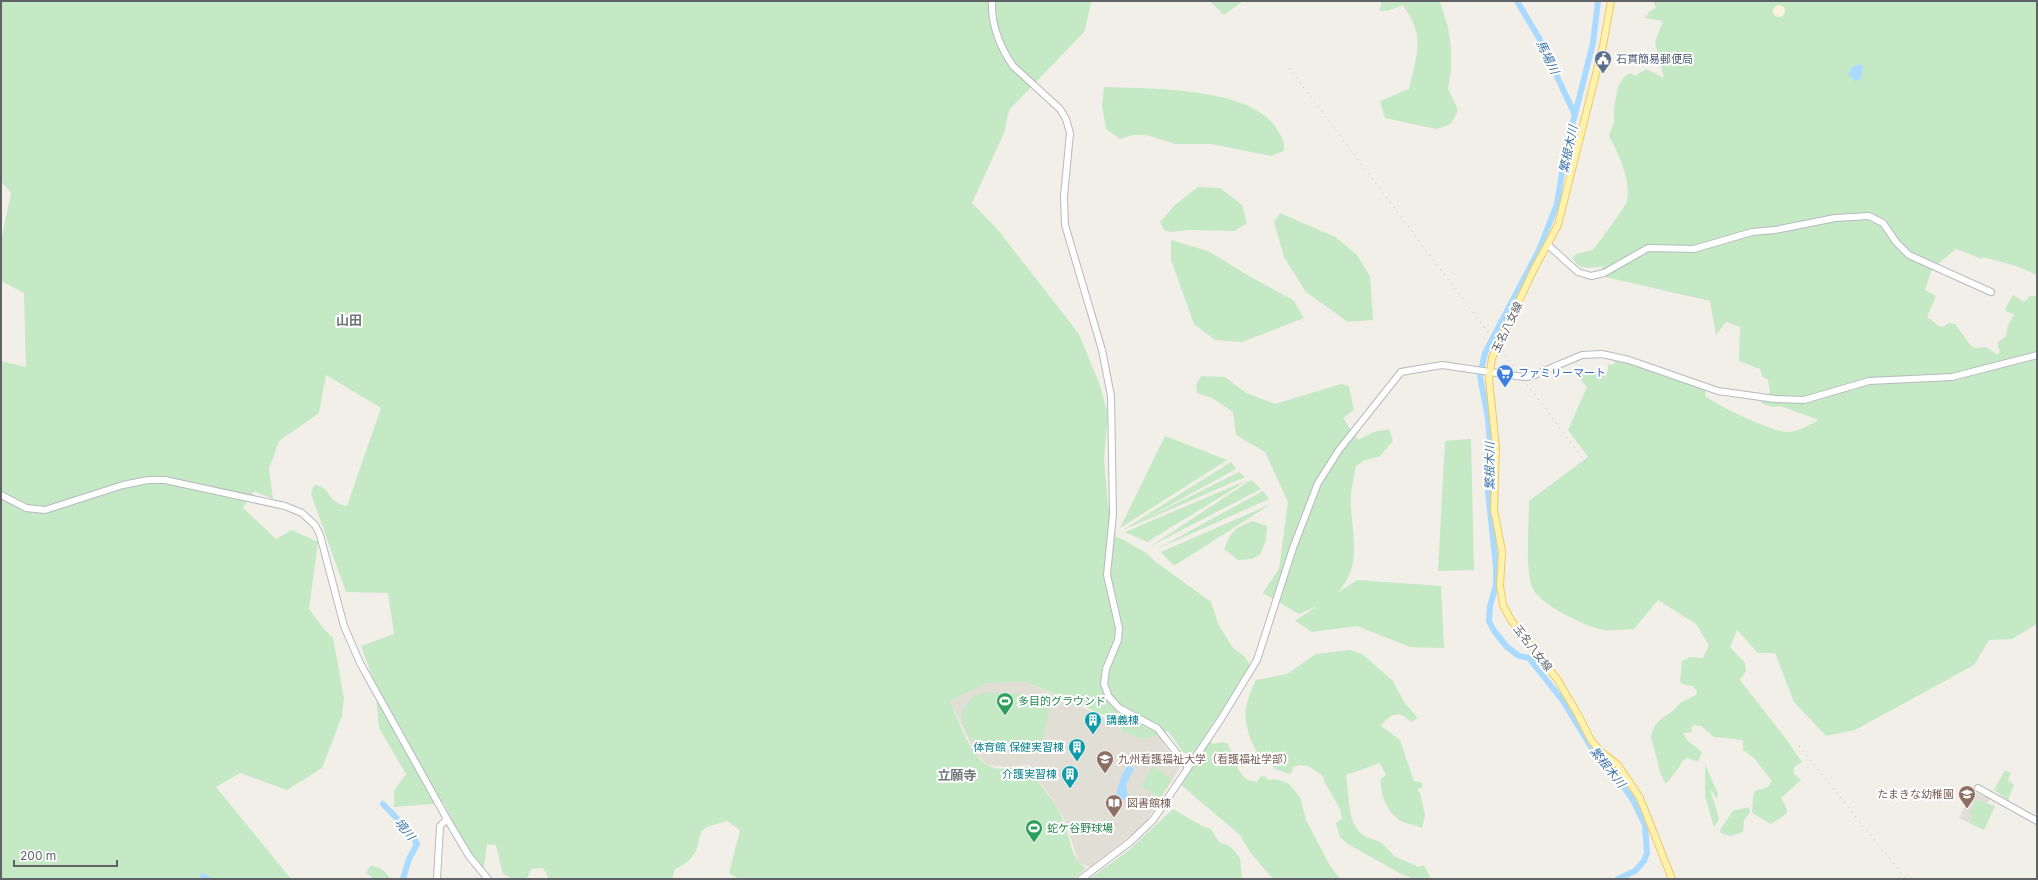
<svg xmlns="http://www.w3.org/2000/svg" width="2038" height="880" viewBox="0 0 2038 880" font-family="Inter,'Noto Sans JP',sans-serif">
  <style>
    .education { fill: #e1ded6 }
    .green { fill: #c5e8c5 }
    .sand { fill: #fbf3d9 }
    .water { fill: #aadaff }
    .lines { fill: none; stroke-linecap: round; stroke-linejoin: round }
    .river { stroke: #aadaff; stroke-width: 6 }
    .secondary-casing { stroke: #b6babf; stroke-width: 8 }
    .primary-casing { stroke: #f2c960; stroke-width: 8 }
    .secondary { stroke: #fff; stroke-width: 6 }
    .primary { stroke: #fff2af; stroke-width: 6 }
    .rail { stroke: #b6b7b8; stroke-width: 1; stroke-dasharray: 1 5; stroke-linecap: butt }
    .labels { text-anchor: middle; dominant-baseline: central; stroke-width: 4; stroke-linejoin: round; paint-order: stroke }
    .service-label { font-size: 11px; fill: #4e5e75; stroke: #fff; text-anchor: start }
    .street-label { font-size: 11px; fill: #5f6368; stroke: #fff }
    .shop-label { font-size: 11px; fill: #366cbe; stroke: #fff; text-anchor: start }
    .leisure-label { font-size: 11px; fill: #27864d; stroke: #fff; text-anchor: start }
    .culture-label { font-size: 11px; fill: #0d838f; stroke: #fff; text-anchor: end }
    .education-label { font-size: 11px; fill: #785e54; stroke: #fff; text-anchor: start }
    .water-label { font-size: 12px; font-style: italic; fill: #4174aa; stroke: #fff }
    .quarter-label { font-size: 13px; font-weight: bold; fill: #70757a; stroke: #fff }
  </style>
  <rect width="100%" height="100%" fill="#f1efe8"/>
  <g class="education">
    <path d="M1026,682L1110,720L1124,732L1141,739L1149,738L1157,734L1180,768L1144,825L1090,867L1079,863L1064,819L1048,793L1036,779L1030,765L1003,767L988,765L975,754L950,701L987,683Z"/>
    <path d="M1977,793L1990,799L1986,805L1976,800L1973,815L1969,823L1959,818L1969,797Z"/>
  </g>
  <g class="green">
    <path d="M1,1H1091L1085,31L1009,110L1004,133L972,203L998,230L1079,334L1099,383L1108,414L1104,460L1108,505L1116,537L1122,539L1146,553L1156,562L1211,602L1218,624L1233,648L1244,656L1251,666L1194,752L1189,755L1183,752L1168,731L1149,738L1141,739L1124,732L1111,718L1026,682L987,683L950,701C959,720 971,761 992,767C1004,771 1017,766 1029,767C1039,786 1056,801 1064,822C1070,837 1071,860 1086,868L1075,878L739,879L729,873L740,830L727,821C720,824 705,825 701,832C699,836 699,841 698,845C695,857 686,864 675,869L672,879H547L548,876L543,868L532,869L526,879H513L503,874L496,845L487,844L483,875L469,856L444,803L394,807V791L406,774L379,728L375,684L361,646L394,634L388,593L346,592L311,494L314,485C332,486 326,503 347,506L381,408L326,375L319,413L279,441L269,469L273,499L254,491L243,508L276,539L292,530L318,542L309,609L324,629L333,638L344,698L342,716L322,768L287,790L240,773L216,787L291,879H1V361L26,367L24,293L1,281V241L11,193L1,181Z"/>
    <path d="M1210,1H1243L1224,15Z"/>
    <path d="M1382,1L1440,2L1448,27L1451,48V72L1448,88L1458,110L1451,124L1436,129L1385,118L1380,101L1409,89C1417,53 1426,38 1403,5L1387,11H1379Z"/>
    <path d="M1653,1H2037V275L2016,266L1983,257L1982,259L1956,249L1932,269L1925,290L1936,296L1927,317L1939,326L1944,327L1948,323L1955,324L1971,346L1976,348L1986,347L1998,355L2000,350L1998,348V342L2006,336L2008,325L2014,314L2007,312L2005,309L2013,295L2024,302L2030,296H2037V624L2012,639L1989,640L1974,665L1855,730L1826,736L1794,702L1775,653H1758L1737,630L1730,647L1745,663L1746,671L1740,680L1783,735L1802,762L1794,767V774L1801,780L1781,798L1787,809L1786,814L1771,824L1752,813L1753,797L1755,791L1768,787L1772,781L1754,758L1743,750V740L1714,737L1701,726L1695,725L1691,727L1692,732L1683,733L1688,741L1702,752L1698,762L1687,758L1682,761L1680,766L1666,784L1661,775L1651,737L1652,732L1656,724L1661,719L1673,711L1680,703L1696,695L1697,692L1693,686L1682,684L1680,681L1682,661L1690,657L1703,658L1709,645L1696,624L1658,600L1634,629C1625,629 1613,631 1604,630C1586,627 1538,604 1532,587C1525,569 1529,522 1529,501L1588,457L1568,430L1587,387L1581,380L1584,369L1600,375L1606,374L1608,371V365L1614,364L1617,357L1706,387L1705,396C1718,406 1772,432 1787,432C1799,432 1808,425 1819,420L1780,406L1772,407L1761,403L1770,392L1768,380L1762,376L1760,369L1739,361L1740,327L1726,322L1716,335L1710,301L1601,276V270L1603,266C1592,268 1578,271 1573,258L1576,254L1593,250C1599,242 1625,208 1627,201C1631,181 1619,154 1609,136L1614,122V108L1618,86L1624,77L1630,73L1635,76L1646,69L1664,78L1655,42L1663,21L1645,18L1650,11L1656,8Z"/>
    <path d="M1104,87C1149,89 1254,86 1278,131C1282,138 1285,143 1284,151L1271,156L1211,144H1176L1146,135H1133L1120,139L1106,129L1102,106Z"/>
    <path d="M1198,187L1220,188L1242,205L1247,223L1234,231L1188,230L1171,232L1164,230L1160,222L1175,205Z"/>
    <path d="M1280,213L1335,237L1357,255L1370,276L1373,320L1348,322L1306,292L1284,257L1274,222Z"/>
    <path d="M1171,240L1208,251L1249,276L1293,300L1304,318L1242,342L1215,340L1194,324L1171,260Z"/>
    <path d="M1201,376L1225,377L1246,393L1275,404L1341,384L1349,386L1354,410L1343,418L1358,440L1374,432L1389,429L1393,441L1379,457L1365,460L1356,466C1354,475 1352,485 1351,494C1349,530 1366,563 1337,593L1357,580L1441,586L1444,648L1410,647L1357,626L1312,632L1295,621L1317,606L1299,614L1263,593L1279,569L1288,502L1265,452L1236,435L1233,412L1212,398L1197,393L1196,385Z"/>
    <path d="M1165,436L1227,460L1120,528Z"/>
    <path d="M1471,439L1474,570L1438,571L1445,441Z"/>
    <path d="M1231,462L1236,469L1141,521L1239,472L1245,477L1123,530Z"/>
    <path d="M1248,480L1147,542L1125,532Z"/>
    <path d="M1251,480L1261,489L1151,546Z"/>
    <path d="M1263,491L1269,499L1157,549Z"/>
    <path d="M1271,504L1174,566L1161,552Z"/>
    <path d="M1253,521L1267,526L1266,540L1260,555L1252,559L1238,560L1224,549C1232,530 1234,528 1253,521Z"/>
    <path d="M1350,650L1362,654L1393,681L1404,702L1418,718L1411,722C1408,720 1406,717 1403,716C1394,711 1385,720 1381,726L1400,740L1414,781L1421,782L1423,787L1417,790L1420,793L1425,815L1422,828C1415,825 1407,824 1401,821C1388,814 1379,793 1381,779L1386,775L1382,767L1378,762L1377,764L1346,775C1349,791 1347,815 1357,829C1363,838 1371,838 1380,842C1385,845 1389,851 1393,855C1400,860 1410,862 1418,867L1424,865L1431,879H1415L1401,874L1348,844L1340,837L1336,823L1342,818L1340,809L1324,781L1323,776C1313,769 1306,762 1293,767L1292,772L1289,774L1275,769L1272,766L1274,757H1269L1256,751C1242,722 1242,709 1256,680L1287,674L1316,654Z"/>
    <path d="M984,692L1040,695L1052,700L1042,741L973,743C969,736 965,730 963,723C958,709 972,696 984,692Z"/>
    <path d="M1208,741L1214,744L1223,742L1227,743C1235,754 1235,772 1248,780C1250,781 1255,781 1257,782L1260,777L1264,776L1269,780L1275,779L1288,783L1300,797L1306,820L1330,866L1340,879H1273L1250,852L1240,835L1181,785Z"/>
    <path d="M1705,764L1718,794L1717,799L1710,789L1719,819L1714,827L1705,796Z"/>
    <path d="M1153,766L1172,779L1160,798L1141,786Z"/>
    <path d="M2005,770L2011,773L2008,780L2014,785L2008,800L1994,790Z"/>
    <path d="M1976,800L1995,806L1984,830L1969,823L1973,815L1970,814Z"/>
    <path d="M1749,807L1750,812L1744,820L1743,832L1730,836L1721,833L1720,830L1733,811Z"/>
    <path d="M1173,809L1202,826L1211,829L1219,842L1230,846L1240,858L1242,879H1089L1128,851Z"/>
    <path d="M370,866C379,866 386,871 390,879H371V876L366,873Z"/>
  </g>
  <circle class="sand" cx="1779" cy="11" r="6"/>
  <g class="water">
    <path d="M1861,64L1863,67L1861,79L1855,81L1848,74L1853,66Z"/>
    <path d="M1129,765L1134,769L1126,785L1128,797L1123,800L1115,799C1118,789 1121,771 1129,765Z"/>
  </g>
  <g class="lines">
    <g class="river">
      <path d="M1517,1L1539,38L1575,115"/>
      <path d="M1598,1L1593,43L1565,154L1557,204L1539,250L1485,353L1480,376L1488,418L1490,444L1488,492L1496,566V585L1490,606L1489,621L1494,631L1507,647L1519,656L1529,658L1563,701L1596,755L1619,780L1633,800L1645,825L1647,853L1644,861L1635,871L1618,879"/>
      <path d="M383,804L410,832L417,844L409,859L403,879"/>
      <path d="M203,876L207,879"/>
    </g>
    <g class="secondary-casing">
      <g id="secondary">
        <path d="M992,1C991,24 1000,47 1013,66L1060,109L1066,119L1070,133L1064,196L1065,225L1102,350L1111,396L1113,514L1107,575L1119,628L1118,640L1106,669L1104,684L1109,697L1119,708L1157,728L1187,766"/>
        <path d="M1549,246L1578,272L1591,276L1604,273L1648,248L1694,249L1752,232L1775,230L1835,218L1869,216L1883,223L1896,242L1909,255L1991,292"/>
        <path d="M1,495L26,508L45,510L123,485L148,480H165L285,506L302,513L315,525L320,535L344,626L360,663L447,819L469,856L488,879"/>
        <path d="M1978,788L2037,821"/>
        <path d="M437,879L440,826L447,819"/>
        <path d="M1081,879L1130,842L1153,820L1221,719L1257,660L1293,548L1318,483L1339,450L1401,372L1442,365L1524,377L1532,376L1582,355L1602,354L1629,360L1718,391L1775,399L1804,400L1869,381L1952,377L2037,355"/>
      </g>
    </g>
    <g class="primary-casing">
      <path id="primary" d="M1611,1L1603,46L1558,225L1534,269L1492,358L1489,379L1496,447L1494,510L1502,551L1500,586L1503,605L1511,620L1557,679L1576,711L1591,740L1600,751L1618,765L1640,798L1672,879"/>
    </g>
    <use href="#secondary" class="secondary"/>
    <use href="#primary" class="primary"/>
    <g class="rail">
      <path d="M1289,68L1587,464"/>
      <path d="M1799,746L1906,879"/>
    </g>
  </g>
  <defs>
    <g id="civic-pin" transform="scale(0.9)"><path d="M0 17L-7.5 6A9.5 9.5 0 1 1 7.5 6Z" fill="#5c6f8a" stroke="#fff"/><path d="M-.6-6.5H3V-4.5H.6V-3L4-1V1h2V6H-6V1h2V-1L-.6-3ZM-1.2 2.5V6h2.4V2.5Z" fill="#fff"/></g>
    <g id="supermarket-pin" transform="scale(0.9)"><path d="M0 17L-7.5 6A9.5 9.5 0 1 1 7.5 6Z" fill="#3f7fe0" stroke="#fff"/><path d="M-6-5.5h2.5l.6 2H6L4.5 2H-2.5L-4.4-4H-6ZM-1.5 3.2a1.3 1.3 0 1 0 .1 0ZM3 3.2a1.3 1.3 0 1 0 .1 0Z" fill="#fff"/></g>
    <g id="stadium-pin" transform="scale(0.9)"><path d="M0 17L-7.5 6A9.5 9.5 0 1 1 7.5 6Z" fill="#2e9e5b" stroke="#fff"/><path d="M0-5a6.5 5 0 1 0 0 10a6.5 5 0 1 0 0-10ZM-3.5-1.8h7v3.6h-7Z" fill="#fff"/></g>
    <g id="building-pin" transform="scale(0.9)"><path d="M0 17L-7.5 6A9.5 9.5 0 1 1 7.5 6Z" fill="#0f9aa8" stroke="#fff"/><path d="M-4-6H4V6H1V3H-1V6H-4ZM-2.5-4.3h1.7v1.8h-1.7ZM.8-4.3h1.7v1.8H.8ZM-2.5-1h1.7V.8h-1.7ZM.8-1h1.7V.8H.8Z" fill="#fff"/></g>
    <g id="university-pin" transform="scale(0.9)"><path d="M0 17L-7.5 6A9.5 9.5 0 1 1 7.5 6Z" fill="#8d6e63" stroke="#fff"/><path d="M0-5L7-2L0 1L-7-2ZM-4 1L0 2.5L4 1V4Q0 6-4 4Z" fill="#fff"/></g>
    <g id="school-pin" transform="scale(0.9)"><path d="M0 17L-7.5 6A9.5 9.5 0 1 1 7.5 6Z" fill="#8d6e63" stroke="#fff"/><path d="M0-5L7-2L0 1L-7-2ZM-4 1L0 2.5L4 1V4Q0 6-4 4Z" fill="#fff"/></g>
    <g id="library-pin" transform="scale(0.9)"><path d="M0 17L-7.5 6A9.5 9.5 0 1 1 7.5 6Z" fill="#8d6e63" stroke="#fff"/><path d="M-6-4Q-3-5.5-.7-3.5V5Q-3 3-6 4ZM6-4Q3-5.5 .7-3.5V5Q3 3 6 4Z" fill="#fff"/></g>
  </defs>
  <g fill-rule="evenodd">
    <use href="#civic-pin" x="1603" y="59"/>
    <use href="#supermarket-pin" x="1505" y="373"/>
    <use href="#stadium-pin" x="1005" y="701"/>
    <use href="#building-pin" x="1093" y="720"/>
    <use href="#building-pin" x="1077" y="747"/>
    <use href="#university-pin" x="1105" y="759"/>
    <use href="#building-pin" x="1070" y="774"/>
    <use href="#school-pin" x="1967" y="794"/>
    <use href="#library-pin" x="1114" y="803"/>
    <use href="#stadium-pin" x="1034" y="828"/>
  </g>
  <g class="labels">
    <g class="service-label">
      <text x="1616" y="59">石貫簡易郵便局</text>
    </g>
    <g class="street-label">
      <text transform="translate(1507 327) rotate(-64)">玉名八女線</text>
      <text transform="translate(1533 648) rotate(52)">玉名八女線</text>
    </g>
    <g class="shop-label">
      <text x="1518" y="373">ファミリーマート</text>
    </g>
    <g class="leisure-label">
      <text x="1018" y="701">多目的グラウンド</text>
      <text x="1047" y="828">蛇ケ谷野球場</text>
    </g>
    <g class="culture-label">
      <text x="1106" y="720" text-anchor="start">講義棟</text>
      <text x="1064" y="747">体育館 保健実習棟</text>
      <text x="1057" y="774">介護実習棟</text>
    </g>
    <g class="education-label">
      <text x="1118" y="759">九州看護福祉大学（看護福祉学部）</text>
      <text x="1954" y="794" text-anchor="end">たまきな幼稚園</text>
      <text x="1127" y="803">図書館棟</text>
    </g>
    <g class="water-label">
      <text transform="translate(1548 57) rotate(64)">馬場川</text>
      <text transform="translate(1568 149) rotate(-78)">繁根木川</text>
      <text transform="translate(1489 466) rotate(-90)">繁根木川</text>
      <text transform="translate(1608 767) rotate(51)">繁根木川</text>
      <text transform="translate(405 829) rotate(51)">境川</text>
    </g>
    <g class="quarter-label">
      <text x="349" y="320">山田</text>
      <text x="957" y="775">立願寺</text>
    </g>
  </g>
  <rect width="2038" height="880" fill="none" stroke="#5f6368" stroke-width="4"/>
  <path d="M14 860v6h103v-6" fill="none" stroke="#5f6368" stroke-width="2"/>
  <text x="20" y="860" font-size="12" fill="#5f6368" stroke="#ffffff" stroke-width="3" paint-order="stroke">200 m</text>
</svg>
